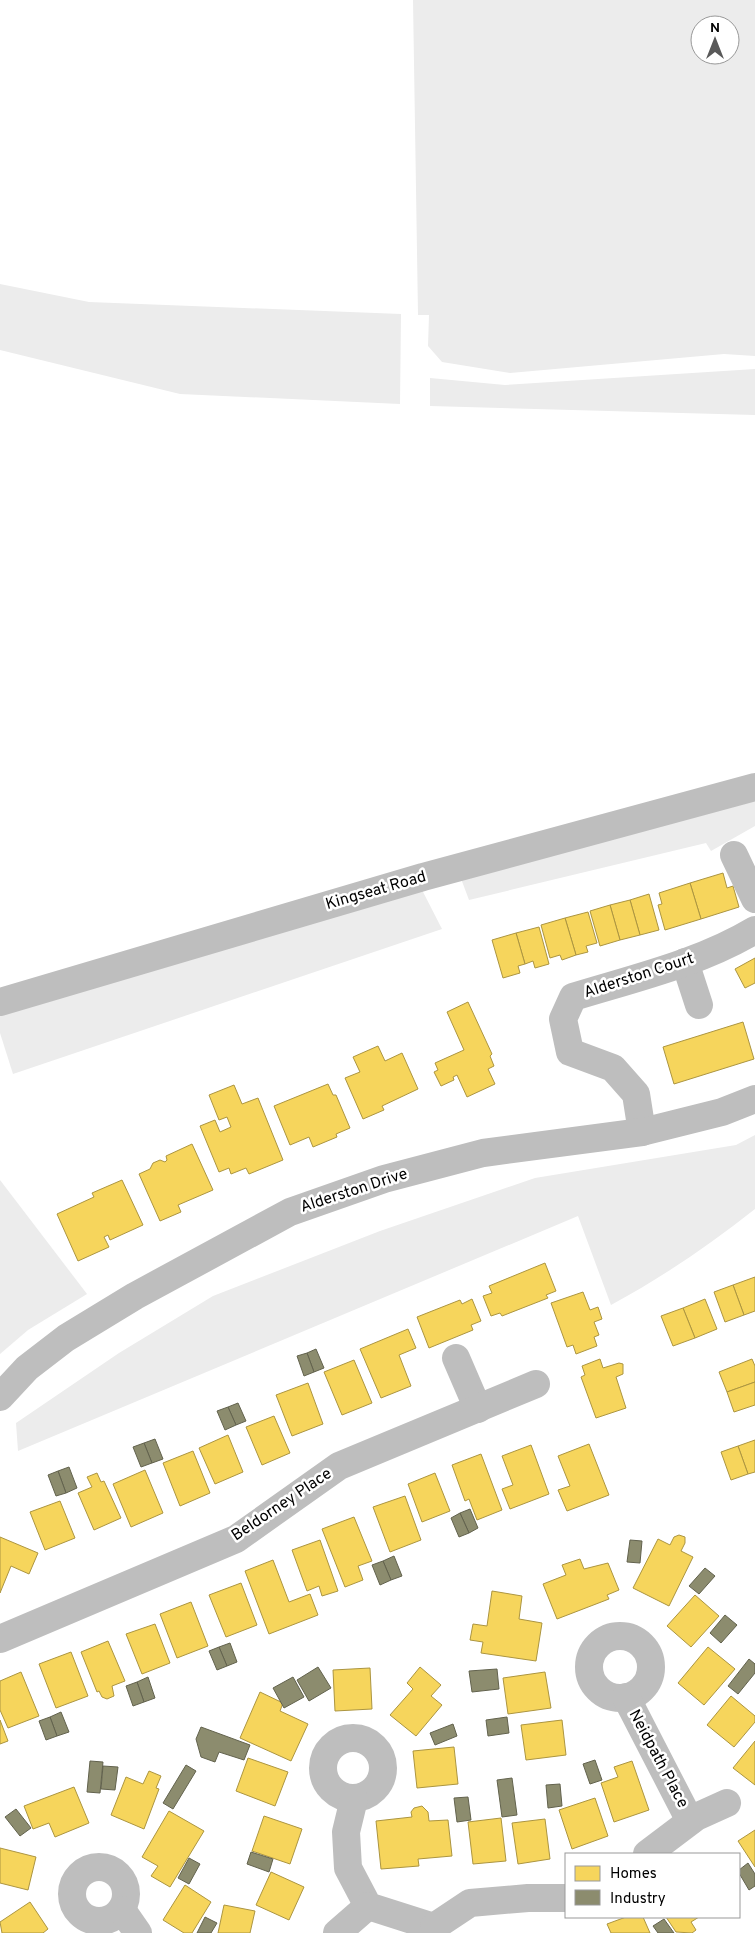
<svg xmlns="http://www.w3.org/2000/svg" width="755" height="1933" viewBox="0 0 755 1933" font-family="Overpass,sans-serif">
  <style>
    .green { fill: #ececec; fill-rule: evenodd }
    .homes { fill: #f6d55c; stroke: #ac9540 }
    .industry { fill: #8c8c6e; stroke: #62624d }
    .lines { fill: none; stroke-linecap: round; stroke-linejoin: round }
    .minor { stroke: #bebebe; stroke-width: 28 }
    .labels { text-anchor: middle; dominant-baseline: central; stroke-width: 5; stroke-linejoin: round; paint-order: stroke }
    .street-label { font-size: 16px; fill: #000; stroke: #fff }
  </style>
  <rect width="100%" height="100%" fill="#fff"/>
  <g class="green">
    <path d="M413,0H755V356L724,354L510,373L442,362L428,346L429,315H418ZM700,25H730V55H700Z"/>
    <path d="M0,284L89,302L401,314L400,404L180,394L0,350Z"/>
    <path d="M755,369V415L430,406V378L505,385Z"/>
    <path d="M755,797V826L711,851L706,843L469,900L460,876Z"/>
    <path d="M420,886L442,929L13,1074L0,1033V1016Z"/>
    <path d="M755,1135V1209C709,1245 663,1277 611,1305L578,1216L18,1451L16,1423L119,1353L213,1296L380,1231L535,1178L736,1145Z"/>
    <path d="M0,1180L87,1294L28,1330L0,1354Z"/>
  </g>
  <g class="homes">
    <path d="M723,873L727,888L733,886L739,907L701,919L690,883Z"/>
    <path d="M690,883L701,919L665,930L658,905L662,904L659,893Z"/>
    <path d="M649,894L659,930L640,935L630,900Z"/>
    <path d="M630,900L640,935L620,940L610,905Z"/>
    <path d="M610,905L620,940L600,946L590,911Z"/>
    <path d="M588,912L597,943L586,946L588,952L576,955L565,918Z"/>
    <path d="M565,918L576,955L562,960L560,955L550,958L541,925Z"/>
    <path d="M539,927L549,964L535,968L533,961L525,964L516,933Z"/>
    <path d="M516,933L525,964L518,966L520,973L503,978L492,940Z"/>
    <path d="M755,958V983L745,988L735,969Z"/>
    <path d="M468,1002L492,1054L490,1056L494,1066L488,1069L495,1084L467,1097L457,1075L453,1077L454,1080L441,1086L434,1072L438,1070L435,1063L464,1050L447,1012Z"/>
    <path d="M743,1022L754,1059L674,1084L663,1047Z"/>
    <path d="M378,1046L385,1061L402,1053L418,1089L382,1106L384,1110L363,1119L345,1078L360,1072L353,1057Z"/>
    <path d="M328,1084L333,1095H336L350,1128L336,1134L337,1137L313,1147L309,1137L290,1145L274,1106Z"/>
    <path d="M234,1085L242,1104L258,1098L283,1160L249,1174L246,1168L231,1174L229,1168L219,1172L200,1126L215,1120L220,1132L231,1127L227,1117L219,1120L209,1095Z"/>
    <path d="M192,1144L213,1190L178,1205L181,1212L160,1221L139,1174L150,1169L153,1163L160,1160L165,1162L167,1160L166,1156Z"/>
    <path d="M122,1180L143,1225L110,1240L108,1235L104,1237L109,1247L78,1261L57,1214L94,1197L92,1193Z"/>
    <path d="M545,1263L556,1291L546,1295L548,1298L502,1316L500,1313L491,1316L483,1296L492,1293L489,1286Z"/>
    <path d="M755,1277V1311L744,1315L733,1285Z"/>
    <path d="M733,1285L744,1315L725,1322L714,1292Z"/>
    <path d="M583,1292L590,1310L598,1307L602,1319L594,1322L599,1335L594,1337L597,1346L576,1354L573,1345L567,1347L551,1303Z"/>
    <path d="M472,1299L481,1321L471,1325L473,1330L429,1348L417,1317L460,1300L462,1304Z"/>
    <path d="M705,1299L717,1329L695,1338L683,1308Z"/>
    <path d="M683,1308L695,1338L673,1346L661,1316Z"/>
    <path d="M408,1329L416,1348L399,1355L411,1386L381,1398L360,1349Z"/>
    <path d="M600,1359L603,1368L619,1363L623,1364V1374L616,1377L626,1408L596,1418L581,1377L585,1375L582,1366Z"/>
    <path d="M752,1359L755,1366V1382L727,1392L719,1372Z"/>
    <path d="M354,1360L372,1403L342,1415L324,1372Z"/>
    <path d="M755,1382V1405L734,1412L727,1392Z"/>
    <path d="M308,1383L323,1424L292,1436L276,1395Z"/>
    <path d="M274,1416L290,1453L262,1465L246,1427Z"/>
    <path d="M228,1435L243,1472L215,1484L199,1448Z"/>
    <path d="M755,1440V1472L748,1474L738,1446Z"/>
    <path d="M589,1444L609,1495L567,1511L558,1490L570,1486L558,1456Z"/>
    <path d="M531,1445L549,1494L510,1509L502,1489L513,1485L502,1456Z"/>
    <path d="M738,1446L748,1474L731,1480L721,1452Z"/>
    <path d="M193,1451L210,1493L180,1506L163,1463Z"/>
    <path d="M481,1454L502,1510L477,1520L469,1499L465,1501L452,1465Z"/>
    <path d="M145,1470L163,1513L131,1527L113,1484Z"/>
    <path d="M97,1473L101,1482L104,1481L121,1518L94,1530L78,1493L92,1487L87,1477Z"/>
    <path d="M435,1473L450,1511L422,1522L408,1484Z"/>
    <path d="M405,1496L421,1540L390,1552L373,1507Z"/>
    <path d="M60,1501L75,1538L45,1550L30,1512Z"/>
    <path d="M354,1517L372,1561L358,1566L363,1580L345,1587L322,1529Z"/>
    <path d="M679,1535L685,1537V1543L681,1551L693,1557L669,1606L633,1588L658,1539L670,1545L674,1537Z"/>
    <path d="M0,1537L38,1553L29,1574L11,1566L0,1593Z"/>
    <path d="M320,1540L338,1591L322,1596L319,1586L307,1591L292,1550Z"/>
    <path d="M580,1559L584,1569L608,1563L619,1590L607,1595L609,1599L557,1619L543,1584L566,1575L562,1565Z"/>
    <path d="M273,1560L289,1602L310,1594L318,1615L269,1634L245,1571Z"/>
    <path d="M241,1583L257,1625L226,1637L209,1595Z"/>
    <path d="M492,1591L522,1596L519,1619L542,1623L536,1661L481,1653L483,1642L470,1640L473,1624L487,1626Z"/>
    <path d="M695,1595L719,1616L691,1647L667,1626Z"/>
    <path d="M191,1602L208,1646L177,1658L160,1614Z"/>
    <path d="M155,1624L170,1663L142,1674L126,1634Z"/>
    <path d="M108,1641L125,1681L112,1686L114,1696L107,1699L102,1697L99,1691L97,1692L81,1652Z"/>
    <path d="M708,1647L735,1669L704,1705L678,1683Z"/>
    <path d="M71,1652L88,1696L56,1708L39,1664Z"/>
    <path d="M420,1667L441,1685L431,1696L442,1705L416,1736L390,1715L413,1689L407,1683Z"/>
    <path d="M370,1668L372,1709L335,1711L333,1670Z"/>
    <path d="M21,1672L39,1716L8,1728L0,1710V1681Z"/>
    <path d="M545,1672L551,1708L508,1714L503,1678Z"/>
    <path d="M260,1692L283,1703L280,1711L308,1724L291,1761L240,1738Z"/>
    <path d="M731,1696L755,1716V1722L734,1747L707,1725Z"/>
    <path d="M0,1720L8,1741L0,1744Z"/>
    <path d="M562,1720L566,1755L526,1760L521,1725Z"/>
    <path d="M755,1741V1785L733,1768Z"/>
    <path d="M454,1747L458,1784L417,1788L413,1751Z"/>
    <path d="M248,1758L288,1772L275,1806L236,1791Z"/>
    <path d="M632,1761L649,1810L614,1822L601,1783L618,1777L614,1767Z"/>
    <path d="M149,1771L161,1776L156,1788L159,1789L144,1829L111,1815L126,1777L143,1784Z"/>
    <path d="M74,1787L89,1823L55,1837L49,1823L33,1829L24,1806Z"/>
    <path d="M595,1798L608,1836L572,1849L559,1810Z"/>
    <path d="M422,1806L428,1812L429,1821L448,1820L452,1856L418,1859L419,1866L381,1869L376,1821L412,1817L411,1812L414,1808Z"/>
    <path d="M169,1811L204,1831L170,1887L151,1876L158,1866L142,1857Z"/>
    <path d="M264,1816L302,1829L290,1864L252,1851Z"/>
    <path d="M501,1818L506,1861L473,1864L468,1822Z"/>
    <path d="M545,1819L550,1859L518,1864L512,1823Z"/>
    <path d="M755,1830V1867L738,1841Z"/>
    <path d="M0,1848L36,1857L28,1890L0,1883Z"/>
    <path d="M271,1872L304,1887L289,1920L256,1905Z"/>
    <path d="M185,1885L211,1902L192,1933H184L163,1920Z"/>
    <path d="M30,1902L48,1929L43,1933H2L0,1922Z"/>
    <path d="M224,1905L255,1911L250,1933H218Z"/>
    <path d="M626,1917H643L650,1933H611L607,1924Z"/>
    <path d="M666,1917H699L691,1922L696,1930L692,1933L676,1932Z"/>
  </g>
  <g class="industry">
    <path d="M316,1349L324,1368L314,1372L307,1353Z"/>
    <path d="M307,1353L314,1372L304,1376L297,1356Z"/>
    <path d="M238,1403L246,1421L236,1425L228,1407Z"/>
    <path d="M228,1407L236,1425L225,1430L217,1411Z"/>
    <path d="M155,1439L163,1459L152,1463L144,1443Z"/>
    <path d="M144,1443L152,1463L141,1467L133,1447Z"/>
    <path d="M69,1467L77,1488L66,1493L58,1471Z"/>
    <path d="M58,1471L66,1493L56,1496L48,1475Z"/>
    <path d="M470,1509L478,1528L469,1533L460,1513Z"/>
    <path d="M460,1513L469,1533L459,1537L451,1518Z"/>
    <path d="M630,1540L642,1541L640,1563L627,1562Z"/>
    <path d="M394,1556L402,1576L391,1580L383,1561Z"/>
    <path d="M383,1561L391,1580L380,1585L372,1565Z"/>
    <path d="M705,1568L715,1576L699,1594L689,1586Z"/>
    <path d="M725,1615L737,1625L721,1643L710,1633Z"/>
    <path d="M230,1643L237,1662L227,1666L219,1647Z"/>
    <path d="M219,1647L227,1666L217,1670L209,1651Z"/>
    <path d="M749,1659L755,1664V1673L738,1694L728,1686Z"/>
    <path d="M318,1667L331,1688L309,1701L297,1680Z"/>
    <path d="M497,1669L499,1689L472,1692L469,1671Z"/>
    <path d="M148,1677L155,1698L144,1702L137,1682Z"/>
    <path d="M293,1677L304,1697L284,1708L273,1688Z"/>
    <path d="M137,1682L144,1702L133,1706L126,1686Z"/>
    <path d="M61,1712L69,1732L57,1736L50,1717Z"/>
    <path d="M50,1717L57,1736L46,1740L39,1721Z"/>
    <path d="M507,1717L509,1733L488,1736L486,1720Z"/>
    <path d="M453,1724L457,1736L435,1745L430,1733Z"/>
    <path d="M201,1727L250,1745L244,1760L219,1752L215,1762L201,1757L196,1739Z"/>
    <path d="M595,1760L602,1780L590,1784L583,1764Z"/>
    <path d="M90,1761L103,1762L100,1793L87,1792Z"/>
    <path d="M186,1765L196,1771L173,1809L163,1803Z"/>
    <path d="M103,1766L118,1767L115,1790L101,1789Z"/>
    <path d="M512,1778L517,1815L502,1817L497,1780Z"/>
    <path d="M560,1784L562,1806L548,1808L546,1785Z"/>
    <path d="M468,1797L471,1820L457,1822L454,1798Z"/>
    <path d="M16,1809L31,1828L20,1836L5,1817Z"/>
    <path d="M251,1852L273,1859L269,1872L247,1864Z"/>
    <path d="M189,1858L200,1864L189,1884L178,1878Z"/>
    <path d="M748,1863L755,1874V1886L749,1890L739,1873V1870Z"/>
    <path d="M205,1917L217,1923L211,1933H197Z"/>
    <path d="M664,1919L674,1933H658L653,1926Z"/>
  </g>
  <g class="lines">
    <g class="minor">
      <path d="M734,855L755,899"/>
      <path d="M685,962L699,1005"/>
      <path d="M0,1002L423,877L755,787"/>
      <path d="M642,1132L636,1094L613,1068L570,1052L563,1019L573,997C635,978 700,963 755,930"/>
      <path d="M456,1358L478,1409"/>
      <path d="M0,1397L27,1368L66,1338L135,1296L290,1212L384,1179L483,1153L642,1132L722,1112L755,1099"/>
      <circle cx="620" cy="1667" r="31"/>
      <path d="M0,1639L236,1539L339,1466L536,1384"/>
      <path d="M626,1697L690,1821"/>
      <circle cx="353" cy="1768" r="30"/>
      <path d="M354,1799L346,1832L348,1868L368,1906L434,1927"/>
      <path d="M647,1854L696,1817L727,1803"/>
      <circle cx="99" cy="1894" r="27"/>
      <path d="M122,1910L138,1933"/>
      <path d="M337,1933L368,1906"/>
      <path d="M434,1933V1927L470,1903L528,1898H566"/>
    </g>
  </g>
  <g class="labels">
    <g class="street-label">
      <text transform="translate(376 891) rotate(-16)">Kingseat Road</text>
      <text transform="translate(639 976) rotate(-18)">Alderston Court</text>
      <text transform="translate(354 1191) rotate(-18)">Alderston Drive</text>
      <text transform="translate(282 1505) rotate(-34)">Beldorney Place</text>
      <text transform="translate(658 1759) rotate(62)">Neidpath Place</text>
    </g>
  </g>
  <rect x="565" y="1853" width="175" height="65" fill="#ffffff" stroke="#999999"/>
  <rect x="575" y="1866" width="25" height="15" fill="#f6d55c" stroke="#999999"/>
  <text x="610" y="1878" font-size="15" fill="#000000">Homes</text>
  <rect x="575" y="1890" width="25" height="15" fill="#8c8c6e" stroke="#999999"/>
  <text x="610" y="1903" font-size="15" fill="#000000">Industry</text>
  <g transform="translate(715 40)"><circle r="24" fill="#ffffff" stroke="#999999"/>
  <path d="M0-4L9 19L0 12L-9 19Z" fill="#595959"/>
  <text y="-8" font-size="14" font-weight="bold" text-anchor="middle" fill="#000000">N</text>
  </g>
</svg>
